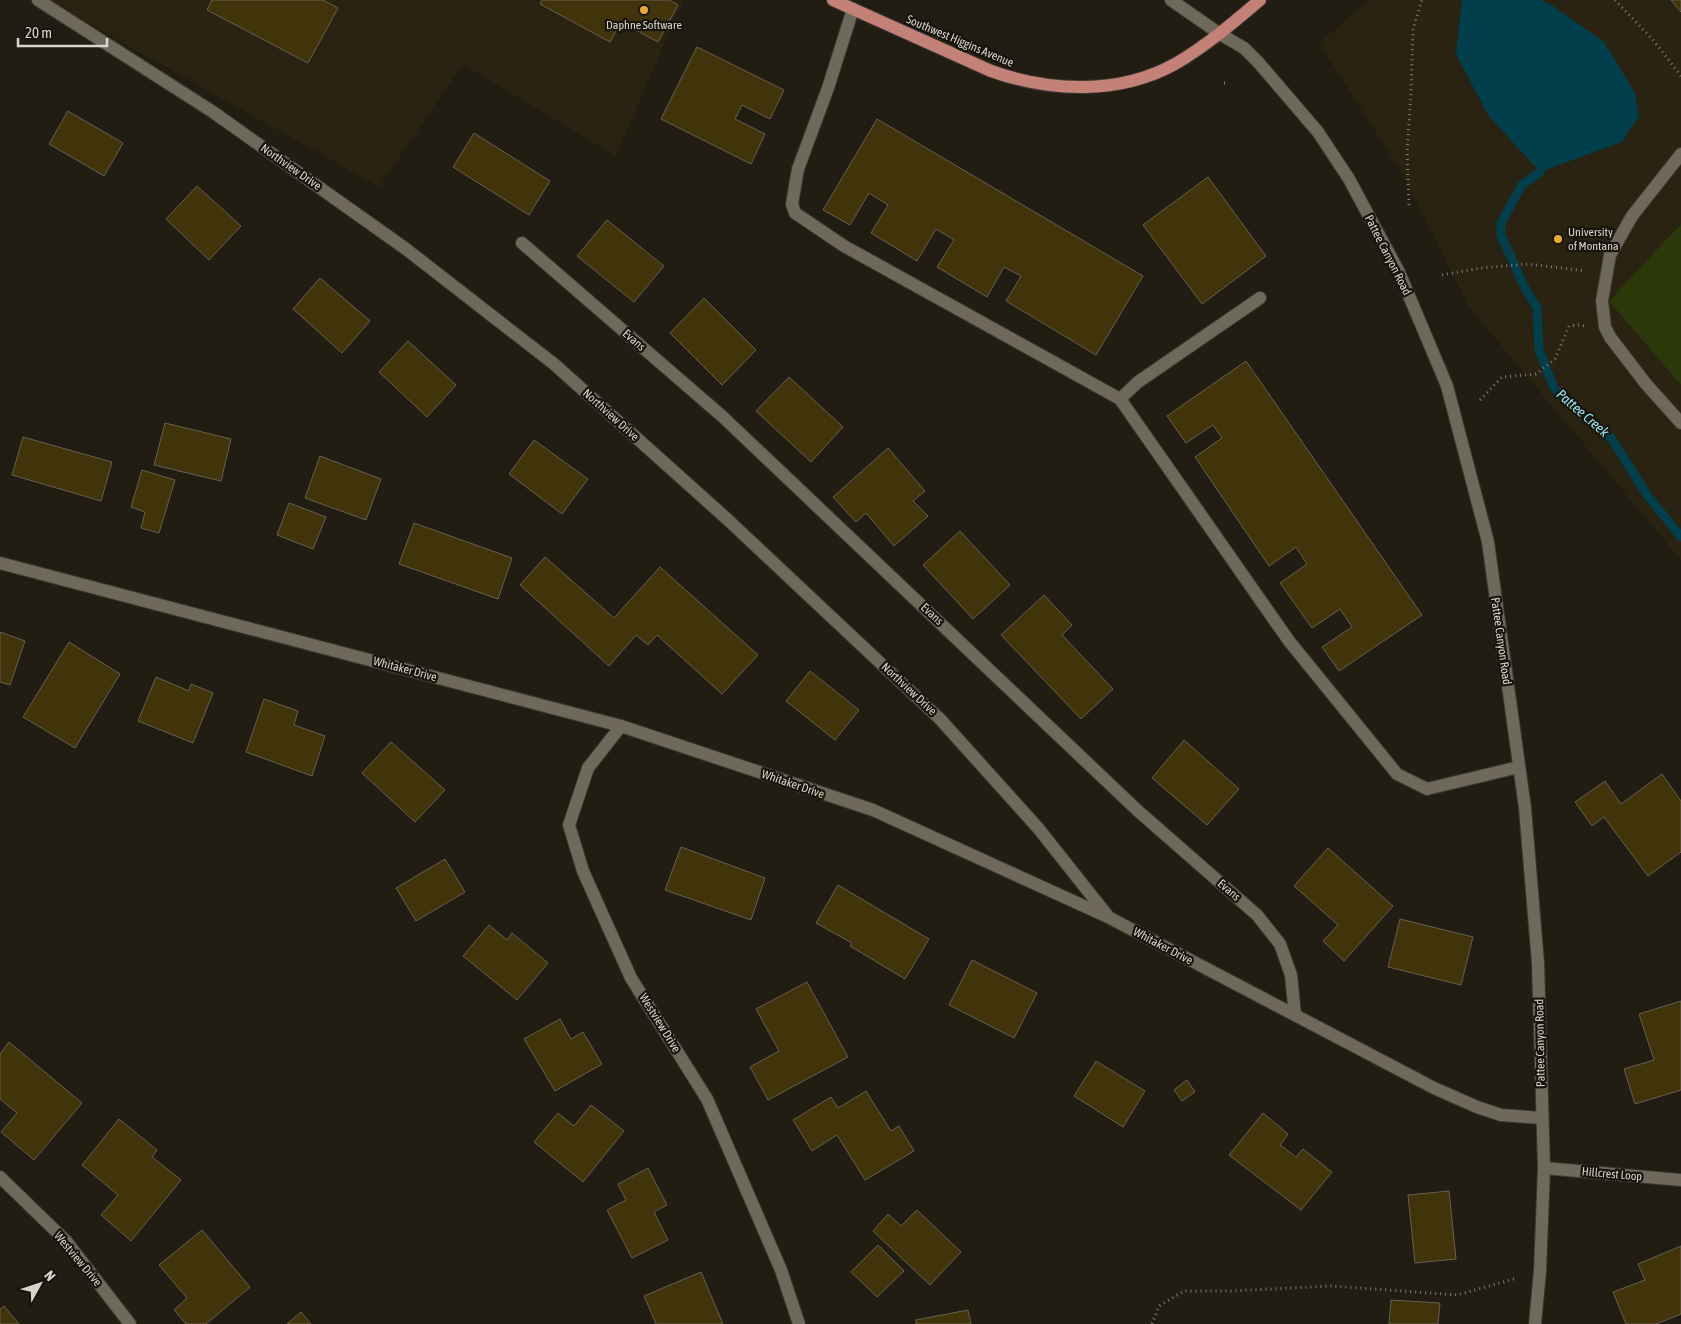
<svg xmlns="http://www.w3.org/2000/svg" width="1681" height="1324" viewBox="0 0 1681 1324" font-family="'Asap Condensed',sans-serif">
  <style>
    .built { fill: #2a2312 }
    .green { fill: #2b380a }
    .water { fill: #003f4b }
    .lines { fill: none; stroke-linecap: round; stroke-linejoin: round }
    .stream { stroke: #003f4b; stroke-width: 9 }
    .building { fill: #42340a; stroke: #656053 }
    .minor-casing { stroke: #3c3832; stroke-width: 14 }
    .major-casing { stroke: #3c3832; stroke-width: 14 }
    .path { stroke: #7f7b72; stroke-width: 3; stroke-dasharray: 1 4; stroke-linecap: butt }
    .minor { stroke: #6f695c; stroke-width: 12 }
    .major { stroke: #c48178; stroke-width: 12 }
    .poi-dot { fill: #e5ad35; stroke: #181409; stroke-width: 2 }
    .labels { text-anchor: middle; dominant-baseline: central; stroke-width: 4.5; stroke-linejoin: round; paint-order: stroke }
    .poi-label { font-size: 12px; fill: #d8d5ce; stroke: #181409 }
    .street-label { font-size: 12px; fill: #d8d5ce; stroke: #181409 }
    .water-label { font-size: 14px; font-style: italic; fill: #94e6f9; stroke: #181409 }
  </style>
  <rect width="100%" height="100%" fill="#221d12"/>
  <g class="built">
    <path d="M47,0H683L616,156L463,64L379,187Z"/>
    <path d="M1369,0H1681V560L1469,307L1400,170L1319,43Z"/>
  </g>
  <path class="green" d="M1681,224V385L1609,301Z"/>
  <path class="water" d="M1462,0H1540L1550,4L1604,42L1635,93L1639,116L1622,142L1540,172L1488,115L1456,54Z"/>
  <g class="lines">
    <path class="stream" d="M1540,172L1522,185L1501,223V235L1524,286L1537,308L1539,350L1554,388L1578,412L1612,439L1647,495L1681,537"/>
  </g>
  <g class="building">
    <path d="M212,0H323L338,8L308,63L207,10Z"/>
    <path d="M542,0H669L678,5L658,42L621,22L610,42L540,4Z"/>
    <path d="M1671,0H1681V12Z"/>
    <path d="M697,47L784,90L770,119L742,105L735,119L765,134L751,164L661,119Z"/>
    <path d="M68,111L123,143L104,176L49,144Z"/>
    <path d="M877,119L1143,276L1096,355L1006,301L1021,276L1004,267L987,297L937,267L954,240L936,229L917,261L871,233L888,205L869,193L850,225L823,210Z"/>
    <path d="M474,133L550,181L529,215L453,167Z"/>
    <path d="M1208,177L1266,256L1202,304L1143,225Z"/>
    <path d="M197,186L241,226L209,260L166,219Z"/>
    <path d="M607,220L664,266L634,302L577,256Z"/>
    <path d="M320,278L370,321L342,353L293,309Z"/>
    <path d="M704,298L756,350L722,385L670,333Z"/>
    <path d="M408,341L456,385L427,417L379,372Z"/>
    <path d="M1246,361L1422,615L1339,671L1322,647L1352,627L1340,609L1312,628L1280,583L1307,564L1296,547L1269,566L1195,457L1222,438L1213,425L1186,443L1167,416Z"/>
    <path d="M789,377L843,427L811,462L756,411Z"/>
    <path d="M165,423L231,439L221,481L154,465Z"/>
    <path d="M23,437L112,462L101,501L12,475Z"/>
    <path d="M534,440L588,479L562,514L509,474Z"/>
    <path d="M888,448L925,491L913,501L928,516L894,546L866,513L856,522L833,497Z"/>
    <path d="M320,456L381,479L366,520L305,498Z"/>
    <path d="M142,470L175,480L159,533L141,528L145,512L131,507Z"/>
    <path d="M289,503L326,517L313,549L277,535Z"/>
    <path d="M414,523L512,558L498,599L399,564Z"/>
    <path d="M960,531L1010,585L973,619L923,565Z"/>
    <path d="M545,557L614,618L660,567L758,655L722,694L657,635L648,645L636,635L609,666L520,585Z"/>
    <path d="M1044,595L1072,625L1062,635L1113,689L1081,719L1001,635Z"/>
    <path d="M0,632L25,641L10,685L0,682Z"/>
    <path d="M69,642L120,674L75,748L23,717Z"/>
    <path d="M810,671L859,710L835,740L786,701Z"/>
    <path d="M156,677L189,691L191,684L213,693L193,743L138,721Z"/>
    <path d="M264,699L298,711L294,725L325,736L312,776L246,752Z"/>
    <path d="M1184,740L1239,789L1207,825L1152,778Z"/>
    <path d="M391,742L445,790L415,822L362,773Z"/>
    <path d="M1662,774L1681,801V852L1648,876L1604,817L1592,826L1575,802L1605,781L1621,804Z"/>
    <path d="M681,847L765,878L751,920L665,890Z"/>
    <path d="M1328,848L1393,906L1344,961L1323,941L1338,925L1294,886Z"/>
    <path d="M445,859L465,892L416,921L396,888Z"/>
    <path d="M838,885L929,939L905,979L850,946L852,943L816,923Z"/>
    <path d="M1400,919L1473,937L1461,985L1388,967Z"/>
    <path d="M489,925L507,940L512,933L548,963L517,1000L463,956Z"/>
    <path d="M972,960L1037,993L1014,1038L949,1005Z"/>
    <path d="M807,982L848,1057L768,1100L750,1067L779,1051L756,1009Z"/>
    <path d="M1681,1001V1090L1635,1104L1624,1069L1654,1060L1639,1014Z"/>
    <path d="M560,1019L571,1039L583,1032L602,1064L555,1091L524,1039Z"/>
    <path d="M9,1042L82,1103L34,1160L1,1132L17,1113L0,1099V1054Z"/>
    <path d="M1096,1061L1145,1091L1123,1127L1074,1096Z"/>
    <path d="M1187,1080L1195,1092L1182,1101L1174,1090Z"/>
    <path d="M866,1091L891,1131L899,1126L914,1151L865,1180L837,1135L812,1151L793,1120L831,1097L838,1108Z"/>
    <path d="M591,1105L624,1131L583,1182L534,1142L558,1113L574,1126Z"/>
    <path d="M1263,1113L1288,1134L1280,1145L1296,1157L1303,1149L1332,1172L1301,1210L1229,1155Z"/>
    <path d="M119,1119L157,1150L152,1157L181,1180L131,1241L101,1215L118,1195L82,1165Z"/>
    <path d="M648,1168L667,1205L654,1212L668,1240L632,1258L607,1210L626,1200L618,1184Z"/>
    <path d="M1449,1191L1456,1259L1415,1263L1408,1195Z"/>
    <path d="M917,1210L961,1252L930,1285L873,1231L888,1214L901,1226Z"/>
    <path d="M202,1230L250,1287L206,1324H186L174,1310L187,1298L159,1265Z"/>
    <path d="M878,1245L904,1271L877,1297L851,1272Z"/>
    <path d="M1681,1246V1314L1656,1324H1626L1613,1292L1645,1280L1638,1264Z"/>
    <path d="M701,1272L723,1324H656L644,1296Z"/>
    <path d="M1391,1300L1440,1303L1438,1324H1389Z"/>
    <path d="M4,1306L19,1324H0V1309Z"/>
    <path d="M968,1310L971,1324H916V1320Z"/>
    <path d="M301,1312L311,1324H287Z"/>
  </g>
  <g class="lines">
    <g class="minor-casing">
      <g id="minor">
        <path d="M38,0L213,112L406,249L554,364L727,519L940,719L1038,828L1107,915"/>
        <path d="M1171,0L1220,34L1244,48L1258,62L1318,132L1349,179L1399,272L1447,386L1488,542L1525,808L1538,963L1544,1168L1540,1271L1535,1324"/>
        <path d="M853,9L828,88L798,169L792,204L795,213L844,246L1120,399L1289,641L1397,774L1427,789L1519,767"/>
        <path d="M1681,154L1632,216L1610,255L1602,301L1605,327L1610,337L1646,384L1681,423"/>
        <path d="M522,243L723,417L1137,810L1257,915L1280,944L1291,975L1295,1015"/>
        <path d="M1120,399L1138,382L1260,298"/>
        <path d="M0,563L621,726L873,810L1108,917L1434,1088L1477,1107L1501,1115L1541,1118"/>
        <path d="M621,726L588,768L569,825L583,871L631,978L707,1099L781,1270L799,1324"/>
        <path d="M1544,1168L1681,1180"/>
        <path d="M0,1177L66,1241L130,1324"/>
      </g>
    </g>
    <g class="major-casing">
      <path id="major" d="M833,0L991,71C1050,92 1119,95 1175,64C1206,46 1233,23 1260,0"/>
    </g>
    <g class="path">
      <path d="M1615,0L1654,41L1681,76"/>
      <path d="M1224,83H1225"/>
      <path d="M1409,205L1407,151L1411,93L1413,29L1422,0"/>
      <path d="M1442,275L1481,268L1528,264L1586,271"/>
      <path d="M1480,400L1502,377L1536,374L1555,359L1569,326L1579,325L1585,326"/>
      <path d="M1152,1324L1159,1306L1184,1291H1231L1331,1286L1458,1295L1517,1278"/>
    </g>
    <use href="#minor" class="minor"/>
    <use href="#major" class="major"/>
  </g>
  <g class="poi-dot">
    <circle cx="644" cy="10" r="5"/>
    <circle cx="1558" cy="239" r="5"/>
  </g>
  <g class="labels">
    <g class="poi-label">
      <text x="644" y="25">Daphne Software</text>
      <text x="1568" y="232" text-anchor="start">University<tspan x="1568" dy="14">of Montana</tspan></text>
    </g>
    <g class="street-label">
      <text transform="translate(960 41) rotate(23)">Southwest Higgins Avenue</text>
      <text transform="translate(291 167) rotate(35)">Northview Drive</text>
      <text transform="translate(1388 255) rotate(63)">Pattee Canyon Road</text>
      <text transform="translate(634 340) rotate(41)">Evans</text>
      <text transform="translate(611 415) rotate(42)">Northview Drive</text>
      <text transform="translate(932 614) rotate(43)">Evans</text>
      <text transform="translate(1501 641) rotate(82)">Pattee Canyon Road</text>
      <text transform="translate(405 669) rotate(15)">Whitaker Drive</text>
      <text transform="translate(909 689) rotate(43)">Northview Drive</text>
      <text transform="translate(793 784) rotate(19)">Whitaker Drive</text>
      <text transform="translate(1229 890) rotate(41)">Evans</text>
      <text transform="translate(1163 946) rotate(28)">Whitaker Drive</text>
      <text transform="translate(660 1023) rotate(58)">Westview Drive</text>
      <text transform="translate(1540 1043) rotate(-91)">Pattee Canyon Road</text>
      <text transform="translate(1612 1174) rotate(5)">Hillcrest Loop</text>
      <text transform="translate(78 1259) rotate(50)">Westview Drive</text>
    </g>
    <g class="water-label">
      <text transform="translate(1583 413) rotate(41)">Pattee Creek</text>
    </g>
  </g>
  <g transform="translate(40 1284) rotate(50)" stroke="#181409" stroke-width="4" paint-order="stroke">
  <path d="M0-4L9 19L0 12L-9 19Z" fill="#d8d5ce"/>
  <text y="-8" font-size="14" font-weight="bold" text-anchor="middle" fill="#d8d5ce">N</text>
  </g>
  <path d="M18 38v8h89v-8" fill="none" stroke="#d8d5ce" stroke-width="2.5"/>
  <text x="25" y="38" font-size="15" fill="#d8d5ce" stroke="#181409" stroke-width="4" paint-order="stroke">20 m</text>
</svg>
